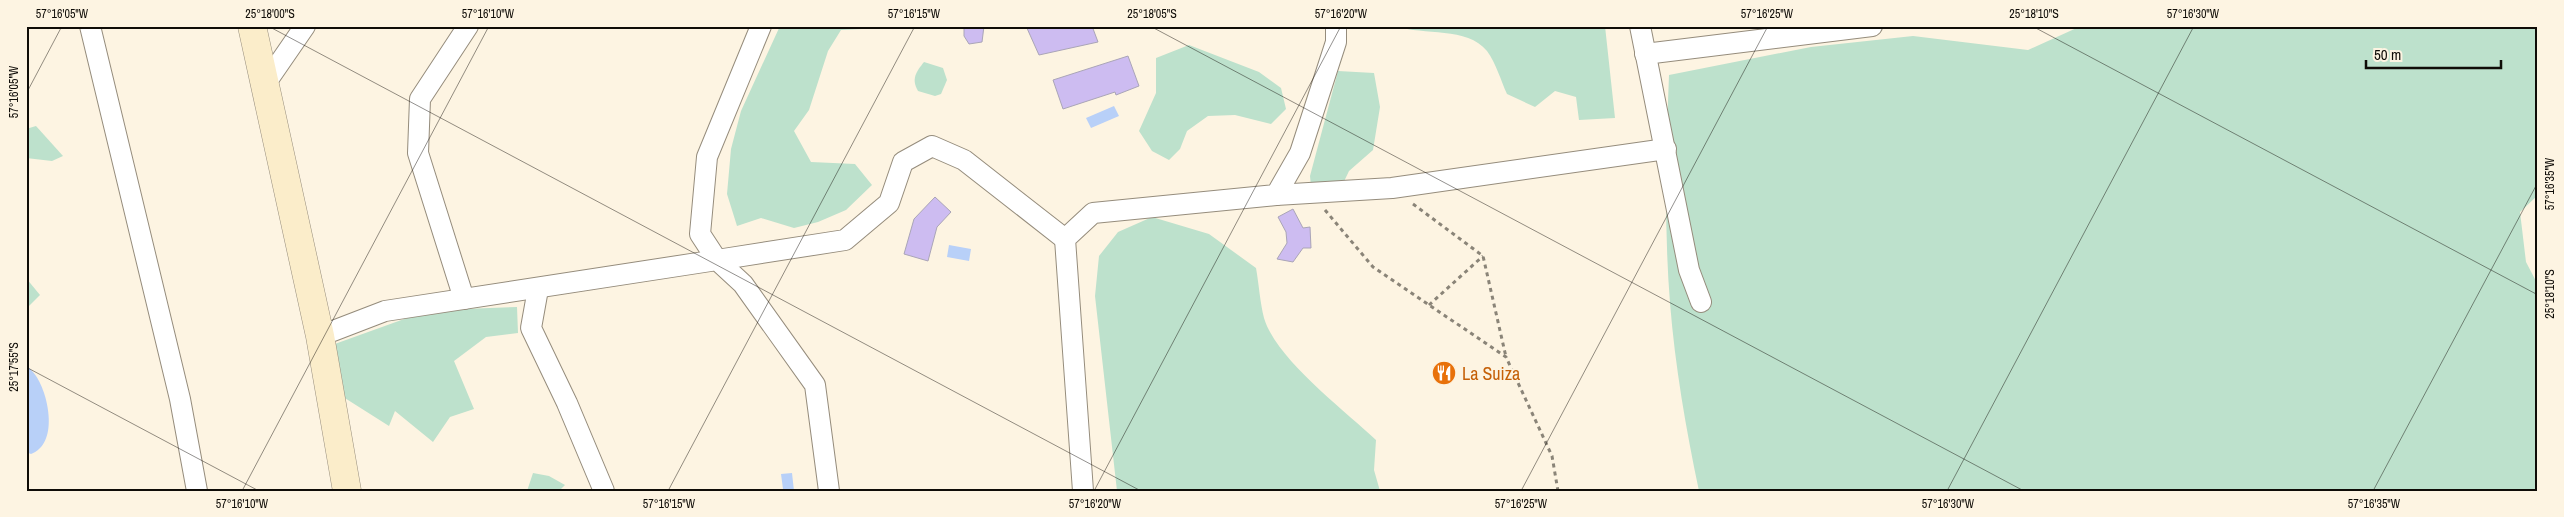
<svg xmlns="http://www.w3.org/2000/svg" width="2564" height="517" viewBox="0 0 2564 517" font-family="'Archivo Narrow',sans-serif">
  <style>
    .green { fill: #bde1cc }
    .water { fill: #b8d0f8 }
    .building { fill: #cdbcf1; stroke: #aaa5b7 }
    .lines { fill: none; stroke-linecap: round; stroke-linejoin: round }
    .street-casing { stroke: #958c7c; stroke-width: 22 }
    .secondary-casing { stroke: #958c7c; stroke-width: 29 }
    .path { stroke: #8a8478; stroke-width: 3; stroke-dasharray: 4 4; stroke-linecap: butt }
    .street { stroke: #fff; stroke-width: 20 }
    .secondary { stroke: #fbedca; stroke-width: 28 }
    .ticks { fill: none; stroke: #0f0c07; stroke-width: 1; stroke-opacity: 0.45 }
    .labels { text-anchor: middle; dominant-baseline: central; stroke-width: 4; stroke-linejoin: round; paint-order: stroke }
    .food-label { font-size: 18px; fill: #c56008; stroke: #fdf4e2; text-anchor: start }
    .neatline { fill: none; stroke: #0f0c07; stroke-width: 2 }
    .ticks-label { font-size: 12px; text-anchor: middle; fill: #0f0c07 }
  </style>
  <rect width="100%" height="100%" fill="#fdf4e2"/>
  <g class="green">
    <path d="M780,26H862V29L841,30L828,51L809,110L794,131L811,162L855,164L872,185L846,210L818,222L794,228L761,218L737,226L727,194L731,149L741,111Z"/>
    <path d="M1396,26H1605L1615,118L1579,120L1576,97L1555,91L1535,107L1507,94C1501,81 1496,63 1487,51C1467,26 1424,36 1396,26Z"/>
    <path d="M2081,26H2538V195L2520,212L2526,262L2538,285V491H1699C1686,429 1675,366 1670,303C1664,228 1666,150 1669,75L1811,47L1913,36L2028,50Z"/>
    <path d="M1189,45L1259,72L1281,88L1286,109L1271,124L1235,115L1208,116L1187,131L1180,149L1169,160L1152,151L1139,131L1156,93V58Z"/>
    <path d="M924,62L943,68L947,80L941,94L935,96L918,91C911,79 916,72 924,62Z"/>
    <path d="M1338,71L1374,73L1380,107L1373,150L1349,171L1338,194L1311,186L1310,176Z"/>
    <path d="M36,126L63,156L52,161L26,158V129Z"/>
    <path d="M1152,217L1209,234L1256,268C1259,285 1260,302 1264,318C1276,359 1344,410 1376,440L1374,470L1380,491H1117L1095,296L1099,256L1118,232Z"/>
    <path d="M26,278L40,295L26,309Z"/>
    <path d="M517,307L518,333L486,337L454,361L474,409L450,417L433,442L395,411L389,426L329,388L332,345L407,318L463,309Z"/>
    <path d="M533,473L549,476L565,485L559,491H527Z"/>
  </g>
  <g class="water">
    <path d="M1114,106L1119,116L1091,128L1086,118Z"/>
    <path d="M949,245L971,249L969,261L947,257Z"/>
    <path d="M26,363C29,369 33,371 36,376C49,395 59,444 31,454L26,452Z"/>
    <path d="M792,473L794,491H778L783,489L781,474Z"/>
  </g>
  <g class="building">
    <path d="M964,26H984L982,42L969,44L964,36Z"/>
    <path d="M1026,26H1092L1098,42L1039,55Z"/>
    <path d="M1128,56L1139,86L1116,95L1115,92L1063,109L1053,80Z"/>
    <path d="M935,197L951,212L937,227L928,261L904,254L914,219Z"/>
    <path d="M1293,209L1303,228L1310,227L1311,248H1303L1293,262L1277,259L1287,243L1286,232L1278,217Z"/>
  </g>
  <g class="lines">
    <g class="street-casing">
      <g id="street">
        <path d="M90,26L180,399L197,491"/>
        <path d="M761,26L707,157L700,234L717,260L845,240L889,203L903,162L932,146L964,160L1065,239"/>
        <path d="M1640,26L1689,270L1701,302"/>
        <path d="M1645,54L1872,26"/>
        <path d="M265,84L305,26"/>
        <path d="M1276,195L1392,188L1666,149"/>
        <path d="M538,289L531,328L567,403L604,491"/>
        <path d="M464,299L418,153L420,99L468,26"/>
        <path d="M320,336L385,311L717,260L743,284L815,385L829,491"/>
        <path d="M1083,491L1065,239L1093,213L1276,195L1300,153L1336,42V26"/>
      </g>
    </g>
    <g class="secondary-casing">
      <path id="secondary" d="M252,26L320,336L347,491"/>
    </g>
    <g class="path">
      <path d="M1413,204L1483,256L1506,357"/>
      <path d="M1325,210L1373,267L1506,357L1552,456L1558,491"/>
      <path d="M1429,305L1483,256"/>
      <path d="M26,365L27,364"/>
    </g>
    <use href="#street" class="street"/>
    <use href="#secondary" class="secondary"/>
  </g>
  <path class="ticks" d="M268,26L1141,491M1150,26L2024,491M2032,26L2538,295M26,94L62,26M26,367L259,491M242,491L489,26M668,491L915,26M1094,491L1341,26M1521,491L1768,26M1947,491L2194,26M2373,491L2538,182"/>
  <defs>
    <g id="restaurant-disc" transform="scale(1.25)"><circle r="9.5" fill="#e8710a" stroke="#fdf4e2"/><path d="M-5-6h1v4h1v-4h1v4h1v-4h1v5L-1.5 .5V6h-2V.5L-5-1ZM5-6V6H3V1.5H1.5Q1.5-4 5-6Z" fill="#fff"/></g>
  </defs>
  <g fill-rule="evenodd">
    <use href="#restaurant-disc" x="1444" y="373"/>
  </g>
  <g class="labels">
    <g class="food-label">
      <text x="1462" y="373">La Suiza</text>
    </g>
  </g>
  <rect width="2564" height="517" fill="none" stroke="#fdf4e2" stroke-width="55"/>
  <path d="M2366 60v8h135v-8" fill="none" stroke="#0f0c07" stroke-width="2.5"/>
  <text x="2374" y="60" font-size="15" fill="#0f0c07" stroke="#fdf4e2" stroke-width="4" paint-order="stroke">50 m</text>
  <rect x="28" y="28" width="2508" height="462" class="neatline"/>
  <g class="ticks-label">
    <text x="62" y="18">57°16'05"W</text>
    <text x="270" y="18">25°18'00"S</text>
    <text x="488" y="18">57°16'10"W</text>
    <text x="914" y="18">57°16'15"W</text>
    <text x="1152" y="18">25°18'05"S</text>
    <text x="1341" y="18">57°16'20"W</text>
    <text x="1767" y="18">57°16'25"W</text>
    <text x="2034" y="18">25°18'10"S</text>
    <text x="2193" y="18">57°16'30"W</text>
    <text transform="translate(14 92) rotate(-90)" y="4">57°16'05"W</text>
    <text transform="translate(2550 184) rotate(-90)" y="4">57°16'35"W</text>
    <text transform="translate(2550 294) rotate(-90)" y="4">25°18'10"S</text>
    <text transform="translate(14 367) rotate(-90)" y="4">25°17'55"S</text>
    <text x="242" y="508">57°16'10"W</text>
    <text x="669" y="508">57°16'15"W</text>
    <text x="1095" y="508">57°16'20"W</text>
    <text x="1521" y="508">57°16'25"W</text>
    <text x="1948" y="508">57°16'30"W</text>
    <text x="2374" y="508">57°16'35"W</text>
  </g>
</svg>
